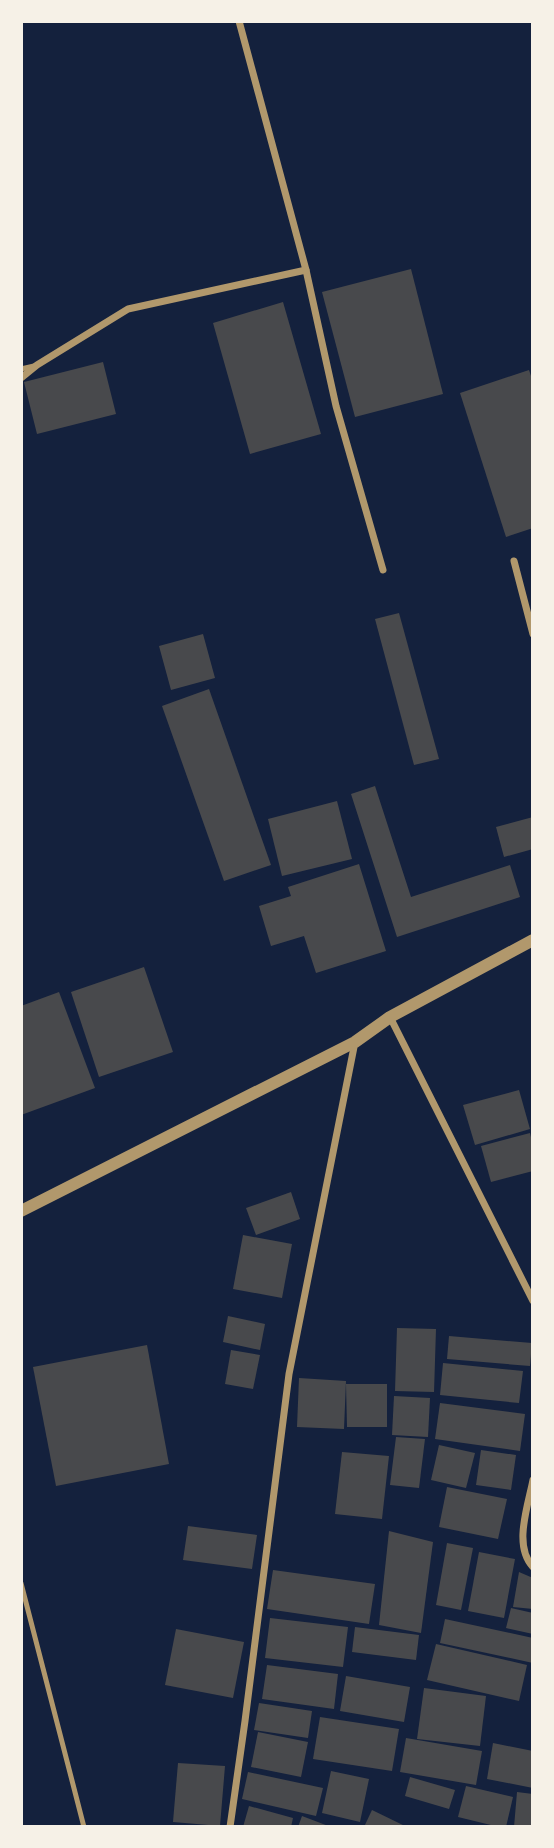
<svg xmlns="http://www.w3.org/2000/svg" width="554" height="1848" viewBox="0 0 554 1848" font-family="Merriweather,serif">
  <style>
    .building { fill: #48494c }
    .lines { fill: none; stroke-linecap: round; stroke-linejoin: round }
    .service { stroke: #b1986c; stroke-width: 5 }
    .minor { stroke: #b1986c; stroke-width: 7 }
    .tertiary { stroke: #b1986c; stroke-width: 12 }
  </style>
  <rect width="100%" height="100%" fill="#14213d"/>
  <g class="building">
    <path d="M411,269L443,394L355,417L322,292Z"/>
    <path d="M283,302L321,434L250,454L213,323Z"/>
    <path d="M103,362L116,414L37,434L24,382Z"/>
    <path d="M529,370L533,382V528L506,537L460,393Z"/>
    <path d="M399,613L439,759L414,765L375,619Z"/>
    <path d="M203,634L215,678L171,690L159,646Z"/>
    <path d="M209,689L271,865L224,881L162,706Z"/>
    <path d="M375,786L411,897L510,865L520,897L397,937L351,794Z"/>
    <path d="M337,801L352,859L282,876L268,819Z"/>
    <path d="M533,817V849L504,857L496,827Z"/>
    <path d="M359,864L386,951L316,973L304,936L271,946L259,906L291,896L288,887Z"/>
    <path d="M144,967L173,1052L99,1077L71,992Z"/>
    <path d="M59,992L95,1088L21,1115V1006Z"/>
    <path d="M519,1090L530,1129L475,1145L463,1105Z"/>
    <path d="M530,1133L533,1146V1171L491,1182L481,1146Z"/>
    <path d="M291,1192L300,1219L256,1235L246,1208Z"/>
    <path d="M243,1235L292,1244L282,1298L233,1289Z"/>
    <path d="M228,1316L265,1324L260,1350L223,1342Z"/>
    <path d="M397,1328L436,1329L434,1392L395,1391Z"/>
    <path d="M449,1336L532,1343L530,1366L447,1359Z"/>
    <path d="M147,1345L169,1464L56,1486L33,1367Z"/>
    <path d="M231,1350L260,1355L253,1389L225,1384Z"/>
    <path d="M443,1363L523,1371L519,1403L440,1395Z"/>
    <path d="M299,1378L346,1381L344,1429L297,1427Z"/>
    <path d="M346,1384H387V1427H347Z"/>
    <path d="M394,1396L430,1398L428,1437L392,1435Z"/>
    <path d="M440,1403L525,1414L520,1451L435,1439Z"/>
    <path d="M396,1437L425,1439L419,1488L390,1485Z"/>
    <path d="M439,1445L475,1453L466,1488L431,1480Z"/>
    <path d="M481,1450L516,1455L511,1490L476,1485Z"/>
    <path d="M342,1452L389,1456L382,1519L335,1514Z"/>
    <path d="M447,1487L507,1499L498,1539L439,1527Z"/>
    <path d="M188,1526L257,1535L252,1569L183,1560Z"/>
    <path d="M389,1531L433,1542L421,1633L379,1625Z"/>
    <path d="M447,1543L473,1548L461,1610L436,1605Z"/>
    <path d="M479,1552L515,1559L504,1618L468,1611Z"/>
    <path d="M273,1570L375,1584L369,1624L267,1609Z"/>
    <path d="M519,1572L533,1578V1609L513,1607Z"/>
    <path d="M511,1608L533,1613V1634L506,1628Z"/>
    <path d="M270,1618L348,1627L343,1667L265,1658Z"/>
    <path d="M445,1619L533,1638V1663L440,1643Z"/>
    <path d="M355,1627L419,1635L416,1660L352,1652Z"/>
    <path d="M176,1629L244,1642L233,1698L165,1685Z"/>
    <path d="M436,1644L527,1665L519,1701L427,1680Z"/>
    <path d="M267,1665L338,1674L334,1709L262,1699Z"/>
    <path d="M346,1676L410,1687L404,1722L340,1711Z"/>
    <path d="M424,1688L486,1696L480,1746L417,1739Z"/>
    <path d="M259,1703L312,1711L308,1738L254,1730Z"/>
    <path d="M320,1717L399,1729L392,1771L313,1759Z"/>
    <path d="M258,1732L308,1742L301,1777L251,1767Z"/>
    <path d="M406,1738L482,1751L476,1785L400,1772Z"/>
    <path d="M493,1743L533,1751V1788L487,1779Z"/>
    <path d="M178,1763L225,1766L220,1826L173,1822Z"/>
    <path d="M331,1771L369,1779L360,1822L322,1813Z"/>
    <path d="M248,1772L323,1788L316,1816L242,1799Z"/>
    <path d="M410,1777L455,1790L449,1809L405,1796Z"/>
    <path d="M466,1786L513,1797L506,1827H499L458,1817Z"/>
    <path d="M517,1792L533,1794V1827H514Z"/>
    <path d="M249,1806L293,1818L291,1827H243Z"/>
    <path d="M372,1810L407,1827H364Z"/>
    <path d="M302,1816L331,1827H298Z"/>
  </g>
  <g class="lines">
    <g class="service">
      <path d="M21,369L34,366"/>
      <path d="M21,1583L84,1827"/>
    </g>
    <g class="minor">
      <path d="M239,21L306,270L336,406L383,570"/>
      <path d="M21,378L37,365L128,309L306,270"/>
      <path d="M514,561L533,634"/>
      <path d="M390,1017L533,1301"/>
      <path d="M533,1480C528,1506 513,1546 533,1567"/>
      <path d="M230,1827L245,1721L289,1374L355,1042"/>
    </g>
    <path class="tertiary" d="M21,1211L355,1042L390,1017L533,940"/>
  </g>
  <rect width="554" height="1848" fill="none" stroke="#f6f1e7" stroke-width="46"/>
</svg>
